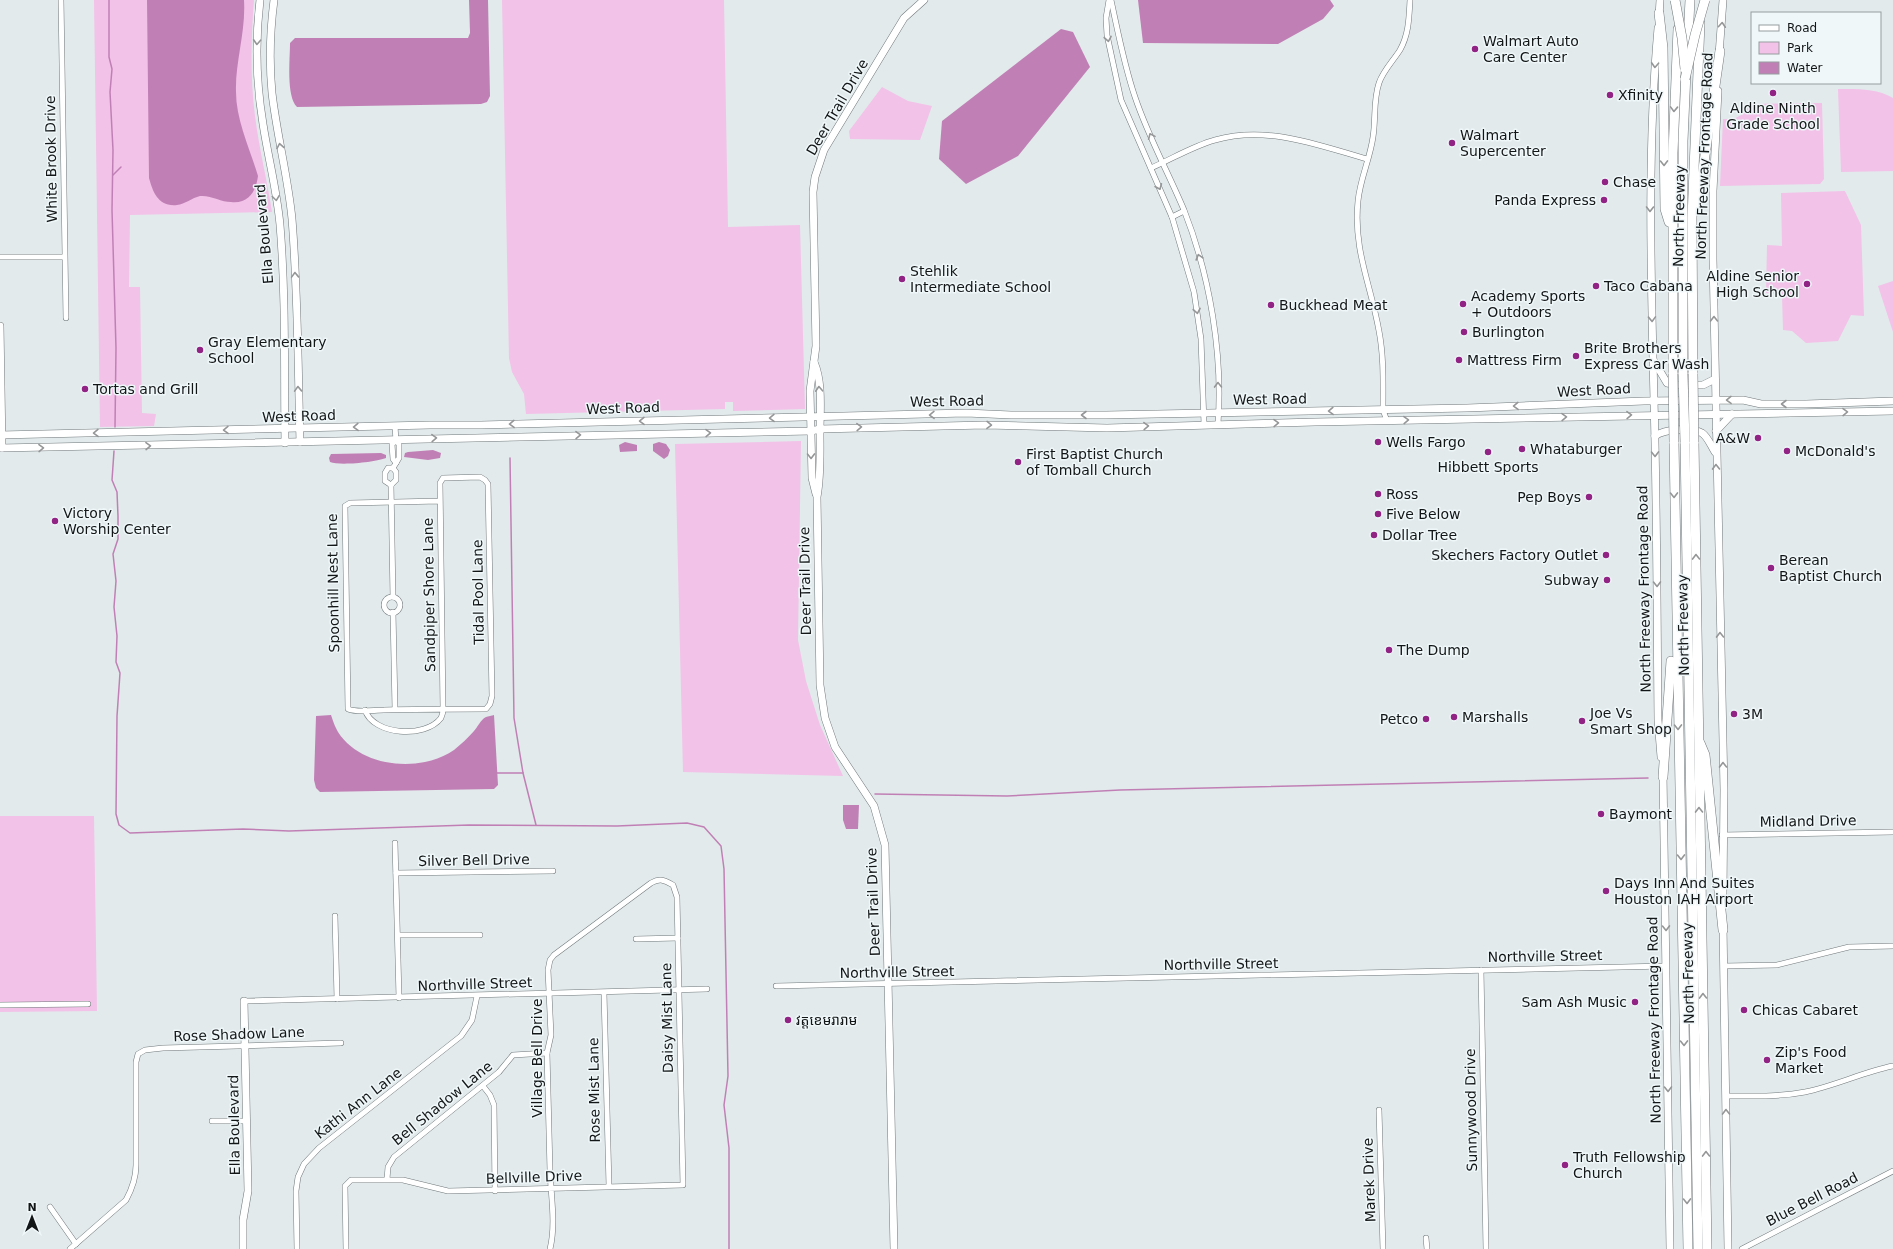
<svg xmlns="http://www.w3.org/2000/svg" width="1893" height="1249" viewBox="0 0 1893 1249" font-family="'DejaVu Sans','Noto Sans Khmer',sans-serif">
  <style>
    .green { fill: #f2c2e8 }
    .water { fill: #c080b5 }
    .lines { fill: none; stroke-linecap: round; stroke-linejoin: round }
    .stream { stroke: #c080b5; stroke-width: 1.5 }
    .street-casing { stroke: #71787a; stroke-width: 6 }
    .secondary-casing { stroke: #71787a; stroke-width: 8 }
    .highway-casing { stroke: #71787a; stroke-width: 10 }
    .street { stroke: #fff; stroke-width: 5 }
    .secondary { stroke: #fff; stroke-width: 7 }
    .highway { stroke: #fff; stroke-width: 9 }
    .highway-bridge-casing { stroke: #71787a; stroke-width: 10; stroke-linecap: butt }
    .highway-bridge { stroke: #fff; stroke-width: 9 }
    .oneway { stroke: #959697 }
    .poi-dot { fill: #912384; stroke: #eff7f9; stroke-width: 1.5 }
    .labels { text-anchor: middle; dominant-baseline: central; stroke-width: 3; stroke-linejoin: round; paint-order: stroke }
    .poi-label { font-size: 14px; fill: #131617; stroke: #eff7f9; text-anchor: start }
    .street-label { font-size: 14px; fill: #131617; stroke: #eff7f9 }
  </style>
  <rect width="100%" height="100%" fill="#e2eaec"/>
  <g class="green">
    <path d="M94,0H254C251,38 250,77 255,116C259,148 267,180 272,212L130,215L129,287H140L142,413L156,414L154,426L100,427Z"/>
    <path d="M502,0H724L728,227L800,225L805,409L733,411V402H725V409L526,414L524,394L512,372L509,358Z"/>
    <path d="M882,87L908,101L932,106L920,140L850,139L849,131Z"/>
    <path d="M1838,89C1857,89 1876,88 1893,98V171L1841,172Z"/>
    <path d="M1822,103L1824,179L1820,184L1720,186L1723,119H1734L1743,114L1745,104Z"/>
    <path d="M1845,191L1861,225L1864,316L1851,315L1838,341L1806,343L1792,331L1783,330L1782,294L1766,293L1767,245L1782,246L1781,193Z"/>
    <path d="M1893,281V332L1878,286Z"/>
    <path d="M801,441L798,640L806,681L820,725L843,776L683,772L675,444Z"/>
    <path d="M0,816H94L97,1011L0,1012Z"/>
  </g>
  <g class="water">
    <path d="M147,0H244C246,32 235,62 236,92C236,120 250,149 258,176C256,192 248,204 231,202C221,202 211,195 200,196C192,198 185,204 177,205C158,207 153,192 149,178Z"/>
    <path d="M469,0H488L490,96L487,102L481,104L297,107C286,96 290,59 290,43L295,38H468L470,33Z"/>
    <path d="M1138,0H1330L1334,6L1323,19L1278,44L1143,43Z"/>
    <path d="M1061,29L1073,32L1090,67L1018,156L966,184L939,159L942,121Z"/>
    <path d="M625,442L637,445V451L620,452L619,445Z"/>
    <path d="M659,442L666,444L670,450L668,456L664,459L653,451V444Z"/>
    <path d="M433,450L441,453L440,458L428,460L404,457L405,453L408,452Z"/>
    <path d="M381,453L386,455V458C376,462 340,466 330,462L329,458L331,454Z"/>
    <path d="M331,715C333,721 335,727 338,732C361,768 421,773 454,750C461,744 468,738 474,731C478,727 480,720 486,717C488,716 492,716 494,715L498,785L494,789L320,792L316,788L314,780L316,716Z"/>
    <path d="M843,805H859L858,829H846L843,820Z"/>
  </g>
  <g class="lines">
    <g class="stream">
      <path d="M109,0V57L112,69L110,92L113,150L112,210L116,348L115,427"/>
      <path d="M113,175L121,167"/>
      <path d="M114,451L112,480L117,492L118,516V539L113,554L116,581L114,607L117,636L116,662L120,673L117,716L116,814L119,825L130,833L243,829L289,831L469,825L617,826L687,823L704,827L721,846L724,869L728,1076L724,1105L729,1148V1249"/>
      <path d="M510,458L514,718L523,773L536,825"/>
      <path d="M496,773H523"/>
      <path d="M875,794L1007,796L1120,790L1648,778"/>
    </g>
    <g class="street-casing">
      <g id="street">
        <path d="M61,0L66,318"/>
        <path d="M1109,0L1106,18L1107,35L1121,100L1172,217L1194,292L1201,339L1204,424"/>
        <path d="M1111,0C1118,32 1124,65 1135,97C1148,136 1168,172 1184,210C1210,276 1223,354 1218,424"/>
        <path d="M1151,168C1172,159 1193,146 1215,140C1267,125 1317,145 1367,159"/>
        <path d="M1172,217L1184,211"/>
        <path d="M0,257H64"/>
        <path d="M1387,421L1383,410C1383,384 1384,357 1379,331C1371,285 1353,250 1358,201C1360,179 1370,159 1373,137C1376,118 1373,101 1379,83C1383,71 1393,61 1400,50C1409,34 1409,17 1410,0"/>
        <path d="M395,426L396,441"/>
        <path d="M396,441L392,444L393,459L396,463"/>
        <path d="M393,468L399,458V444L396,441"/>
        <path d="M391,485L393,597"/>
        <path d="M391,485L385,481V473L388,468H393"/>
        <path d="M391,485L396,480V472L393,468"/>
        <circle cx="392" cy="605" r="8"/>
        <path d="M393,612L395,709"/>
        <path d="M365,710C373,735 425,739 441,718C442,716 443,712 443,709L440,483L443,478L480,477L485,480L488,484L492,696L490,704L486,709C452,709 418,709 384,710C374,710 357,713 348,709L345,506L350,503L440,501"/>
        <path d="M1722,835L1893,832"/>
        <path d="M395,843L399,998"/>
        <path d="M396,873L553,871"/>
        <path d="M335,916L337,999"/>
        <path d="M398,935H480"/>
        <path d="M636,939L678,938"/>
        <path d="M1724,966L1777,965L1849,947L1893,946"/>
        <path d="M1481,970L1486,1249"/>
        <path d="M776,986L1666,966"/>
        <path d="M604,993L609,1186"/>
        <path d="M244,1001L707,989"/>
        <path d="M0,1005L88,1004"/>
        <path d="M483,1086L490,1095L494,1105L495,1191"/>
        <path d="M1726,1096C1752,1096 1779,1097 1805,1092C1835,1086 1863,1072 1893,1066"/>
        <path d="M1379,1110L1383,1249"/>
        <path d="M212,1121H247"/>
        <path d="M387,1179L388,1167L394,1157L499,1072L513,1055L547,1053"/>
        <path d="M50,1207L76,1244"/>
        <path d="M1426,1238L1427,1249"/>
        <path d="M70,1249L126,1200C132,1189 136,1179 136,1165V1062L138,1054L145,1050L163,1048L341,1043"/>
        <path d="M297,1249L296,1191L298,1177L304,1164L319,1148L461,1036L472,1020L477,996"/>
        <path d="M346,1249L345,1186L351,1180H403L448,1191L683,1185L677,897L673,885C664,880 660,878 651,883L554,955L550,960L548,970L551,1035L547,1053L550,1171C551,1197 556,1224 550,1249"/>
        <path d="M1742,1249L1893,1171"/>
      </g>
    </g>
    <g class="secondary-casing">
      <g id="secondary">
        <path d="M260,0C255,42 256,82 263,124C268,157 277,191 280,225C286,297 284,370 285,443"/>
        <path d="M274,0C270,31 269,62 272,93C277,136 288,177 292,219C298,293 298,368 300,442"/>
        <path d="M1659,17L1660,0"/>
        <path d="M1658,28C1647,152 1651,276 1654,400C1657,507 1657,613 1658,720L1661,757"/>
        <path d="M1719,55L1723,0"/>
        <path d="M1718,91L1713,191V259L1724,790L1723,893"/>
        <path d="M0,326L2,448"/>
        <path d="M1654,361L1667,383L1677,385"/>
        <path d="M814,362C823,383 820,410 820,432C820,454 821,475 817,497L820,685L825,718L835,747L874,806L885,845L894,1249"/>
        <path d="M1689,385H1703L1715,379"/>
        <path d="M1716,431L1732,414"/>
        <path d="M0,435L430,425H481L966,413L1011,415H1106L1467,408L1644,401L1743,400L1761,404H1806L1893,401"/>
        <path d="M1655,436C1665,429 1691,427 1702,433C1708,437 1711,446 1715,452"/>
        <path d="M0,448L811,431L820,429L985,425L1107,428L1315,422L1893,411"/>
        <path d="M816,494L812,478L810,391L816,346L813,192L815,177L824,150L904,18L924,0"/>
        <path d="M1663,773L1670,1249"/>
        <path d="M1723,925L1728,1249"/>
        <path d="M243,1249V1220L248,1191L244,1001"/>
      </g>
    </g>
    <g class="highway-casing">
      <g id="highway">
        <path d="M1659,13L1663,48L1665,209L1669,222"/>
        <path d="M1687,59L1690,0"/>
        <path d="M1695,207L1699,197L1720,51"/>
        <path d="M1673,374V153L1678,29"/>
        <path d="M1683,374V141L1686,72"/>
        <path d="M1693,374L1692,218L1700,23"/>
        <path d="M1674,442L1688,1249"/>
        <path d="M1685,442L1698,1249"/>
        <path d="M1694,442L1707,1249"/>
        <path d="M1700,743L1705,755L1723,930"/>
        <path d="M1663,777L1671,661"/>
      </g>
    </g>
    <use href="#street" class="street"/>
    <use href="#secondary" class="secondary"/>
    <use href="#highway" class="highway"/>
    <g class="highway-bridge-casing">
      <g id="highway-bridge">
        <path d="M1675,0L1682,38L1685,69"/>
        <path d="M1685,79L1695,35L1705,0"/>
        <path d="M1673,374L1674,442"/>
        <path d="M1683,374L1685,442"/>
        <path d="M1693,374L1694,442"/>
      </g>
    </g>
    <use href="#highway-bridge" class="highway-bridge"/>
  </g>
  <defs><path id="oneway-chevron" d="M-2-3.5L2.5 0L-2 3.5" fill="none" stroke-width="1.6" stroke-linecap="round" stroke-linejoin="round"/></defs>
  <g class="oneway">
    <use href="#oneway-chevron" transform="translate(1722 25) rotate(-86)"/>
    <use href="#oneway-chevron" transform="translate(1108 39) rotate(80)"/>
    <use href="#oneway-chevron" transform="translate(257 42) rotate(93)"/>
    <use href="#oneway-chevron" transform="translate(1655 65) rotate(93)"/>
    <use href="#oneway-chevron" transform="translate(1674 109) rotate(92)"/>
    <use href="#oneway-chevron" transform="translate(1151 136) rotate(-114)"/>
    <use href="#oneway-chevron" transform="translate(280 146) rotate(-100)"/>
    <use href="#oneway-chevron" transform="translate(1664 163) rotate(89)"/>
    <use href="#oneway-chevron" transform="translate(1159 187) rotate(67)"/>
    <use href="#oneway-chevron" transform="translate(276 198) rotate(82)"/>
    <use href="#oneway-chevron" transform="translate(1650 209) rotate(90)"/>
    <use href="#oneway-chevron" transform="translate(1199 257) rotate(-106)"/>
    <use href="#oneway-chevron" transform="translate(295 275) rotate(-92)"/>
    <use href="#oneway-chevron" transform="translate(1197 311) rotate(80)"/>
    <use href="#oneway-chevron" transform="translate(1652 319) rotate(88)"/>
    <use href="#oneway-chevron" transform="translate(1714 319) rotate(-91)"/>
    <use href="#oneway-chevron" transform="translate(1218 385) rotate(-91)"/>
    <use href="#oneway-chevron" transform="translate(298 389) rotate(-92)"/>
    <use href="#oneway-chevron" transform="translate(819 389) rotate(-93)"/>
    <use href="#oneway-chevron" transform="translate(1729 400) rotate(179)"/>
    <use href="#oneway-chevron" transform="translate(1784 404) rotate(-180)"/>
    <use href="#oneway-chevron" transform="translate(1516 406) rotate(178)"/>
    <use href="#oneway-chevron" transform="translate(1331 411) rotate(178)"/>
    <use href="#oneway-chevron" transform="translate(1845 412) rotate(-1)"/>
    <use href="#oneway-chevron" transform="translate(932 415) rotate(179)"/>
    <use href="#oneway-chevron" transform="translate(1084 415) rotate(-180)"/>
    <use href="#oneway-chevron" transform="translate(1629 415) rotate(-1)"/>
    <use href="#oneway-chevron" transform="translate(1564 417) rotate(-1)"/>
    <use href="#oneway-chevron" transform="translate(772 418) rotate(179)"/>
    <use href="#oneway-chevron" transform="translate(1406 420) rotate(-2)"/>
    <use href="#oneway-chevron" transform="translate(642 421) rotate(179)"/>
    <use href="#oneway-chevron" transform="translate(1276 423) rotate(-1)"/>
    <use href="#oneway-chevron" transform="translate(512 424) rotate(178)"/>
    <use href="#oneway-chevron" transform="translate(989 425) rotate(1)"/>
    <use href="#oneway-chevron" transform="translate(1146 426) rotate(-2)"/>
    <use href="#oneway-chevron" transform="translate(356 427) rotate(178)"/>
    <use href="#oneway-chevron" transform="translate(859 427) rotate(-2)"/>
    <use href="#oneway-chevron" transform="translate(226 430) rotate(179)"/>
    <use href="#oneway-chevron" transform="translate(96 433) rotate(179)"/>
    <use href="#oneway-chevron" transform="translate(708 433) rotate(-1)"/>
    <use href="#oneway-chevron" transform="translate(578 435) rotate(-1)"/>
    <use href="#oneway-chevron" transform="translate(434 438) rotate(-2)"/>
    <use href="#oneway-chevron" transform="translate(148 446) rotate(-1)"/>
    <use href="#oneway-chevron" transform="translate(41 448) rotate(-1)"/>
    <use href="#oneway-chevron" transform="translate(1655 454) rotate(89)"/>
    <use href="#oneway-chevron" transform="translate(811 456) rotate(89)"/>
    <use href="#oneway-chevron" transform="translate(1716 467) rotate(-91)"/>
    <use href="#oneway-chevron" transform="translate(1674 495) rotate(89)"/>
    <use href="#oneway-chevron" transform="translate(1696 557) rotate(-91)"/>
    <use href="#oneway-chevron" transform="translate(1657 584) rotate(89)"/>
    <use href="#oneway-chevron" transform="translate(1720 635) rotate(-91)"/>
    <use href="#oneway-chevron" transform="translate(1678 727) rotate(89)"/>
    <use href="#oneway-chevron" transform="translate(1723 765) rotate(-91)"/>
    <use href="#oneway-chevron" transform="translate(1699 810) rotate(-91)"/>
    <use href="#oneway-chevron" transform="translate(1681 857) rotate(89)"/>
    <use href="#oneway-chevron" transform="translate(1666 928) rotate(89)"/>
    <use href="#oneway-chevron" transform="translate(1703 996) rotate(-91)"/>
    <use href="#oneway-chevron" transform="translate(1684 1043) rotate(89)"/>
    <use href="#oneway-chevron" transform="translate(1668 1089) rotate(89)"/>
    <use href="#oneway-chevron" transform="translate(1726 1112) rotate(-91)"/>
    <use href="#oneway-chevron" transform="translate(1706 1154) rotate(-91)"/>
    <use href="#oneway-chevron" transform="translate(1687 1201) rotate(89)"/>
  </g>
  <g class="poi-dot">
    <circle cx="1475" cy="49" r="4"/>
    <circle cx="1773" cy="93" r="4"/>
    <circle cx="1610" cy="95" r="4"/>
    <circle cx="1452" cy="143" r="4"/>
    <circle cx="1605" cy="182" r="4"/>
    <circle cx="1604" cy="200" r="4"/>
    <circle cx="902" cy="279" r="4"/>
    <circle cx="1807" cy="284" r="4"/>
    <circle cx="1596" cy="286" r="4"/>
    <circle cx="1463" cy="304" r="4"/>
    <circle cx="1271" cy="305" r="4"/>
    <circle cx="1464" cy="332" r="4"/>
    <circle cx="200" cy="350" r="4"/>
    <circle cx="1576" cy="356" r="4"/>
    <circle cx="1459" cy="360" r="4"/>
    <circle cx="85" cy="389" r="4"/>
    <circle cx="1758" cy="438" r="4"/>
    <circle cx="1378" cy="442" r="4"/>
    <circle cx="1522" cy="449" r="4"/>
    <circle cx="1787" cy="451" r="4"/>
    <circle cx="1488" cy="452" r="4"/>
    <circle cx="1018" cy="462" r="4"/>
    <circle cx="1378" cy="494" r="4"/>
    <circle cx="1589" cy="497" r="4"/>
    <circle cx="1378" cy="514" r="4"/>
    <circle cx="55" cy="521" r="4"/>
    <circle cx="1374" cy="535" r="4"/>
    <circle cx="1606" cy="555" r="4"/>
    <circle cx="1771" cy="568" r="4"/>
    <circle cx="1607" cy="580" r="4"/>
    <circle cx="1389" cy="650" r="4"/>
    <circle cx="1734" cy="714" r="4"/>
    <circle cx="1454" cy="717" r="4"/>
    <circle cx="1426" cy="719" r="4"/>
    <circle cx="1582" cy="721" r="4"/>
    <circle cx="1601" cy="814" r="4"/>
    <circle cx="1606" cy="891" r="4"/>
    <circle cx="1635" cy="1002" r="4"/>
    <circle cx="1744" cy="1010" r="4"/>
    <circle cx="788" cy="1020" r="4"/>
    <circle cx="1767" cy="1060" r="4"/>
    <circle cx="1565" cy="1165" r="4"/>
  </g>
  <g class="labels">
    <g class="poi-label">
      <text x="1483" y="41">Walmart Auto<tspan x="1483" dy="16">Care Center</tspan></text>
      <text x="1618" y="95">Xfinity</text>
      <text x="1773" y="108" text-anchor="middle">Aldine Ninth<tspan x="1773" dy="16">Grade School</tspan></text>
      <text x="1460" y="135">Walmart<tspan x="1460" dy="16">Supercenter</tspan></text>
      <text x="1613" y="182">Chase</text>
      <text x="1596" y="200" text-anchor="end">Panda Express</text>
      <text x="910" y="271">Stehlik<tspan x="910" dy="16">Intermediate School</tspan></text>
      <text x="1799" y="276" text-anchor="end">Aldine Senior<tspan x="1799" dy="16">High School</tspan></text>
      <text x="1604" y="286">Taco Cabana</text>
      <text x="1471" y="296">Academy Sports<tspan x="1471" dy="16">+ Outdoors</tspan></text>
      <text x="1279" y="305">Buckhead Meat</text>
      <text x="1472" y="332">Burlington</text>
      <text x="208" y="342">Gray Elementary<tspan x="208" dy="16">School</tspan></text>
      <text x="1584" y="348">Brite Brothers<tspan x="1584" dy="16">Express Car Wash</tspan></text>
      <text x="1467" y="360">Mattress Firm</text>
      <text x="93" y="389">Tortas and Grill</text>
      <text x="1750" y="438" text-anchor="end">A&amp;W</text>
      <text x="1386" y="442">Wells Fargo</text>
      <text x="1530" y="449">Whataburger</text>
      <text x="1795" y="451">McDonald's</text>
      <text x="1026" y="454">First Baptist Church<tspan x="1026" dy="16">of Tomball Church</tspan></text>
      <text x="1488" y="467" text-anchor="middle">Hibbett Sports</text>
      <text x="1386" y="494">Ross</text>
      <text x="1581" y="497" text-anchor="end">Pep Boys</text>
      <text x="63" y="513">Victory<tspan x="63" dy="16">Worship Center</tspan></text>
      <text x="1386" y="514">Five Below</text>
      <text x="1382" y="535">Dollar Tree</text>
      <text x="1598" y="555" text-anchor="end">Skechers Factory Outlet</text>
      <text x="1779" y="560">Berean<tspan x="1779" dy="16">Baptist Church</tspan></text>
      <text x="1599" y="580" text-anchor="end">Subway</text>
      <text x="1397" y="650">The Dump</text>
      <text x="1590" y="713">Joe Vs<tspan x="1590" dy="16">Smart Shop</tspan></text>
      <text x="1742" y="714">3M</text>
      <text x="1462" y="717">Marshalls</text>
      <text x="1418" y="719" text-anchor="end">Petco</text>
      <text x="1609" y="814">Baymont</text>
      <text x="1614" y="883">Days Inn And Suites<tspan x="1614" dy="16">Houston IAH Airport</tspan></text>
      <text x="1627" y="1002" text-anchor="end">Sam Ash Music</text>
      <text x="1752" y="1010">Chicas Cabaret</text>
      <text x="796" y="1020">វត្តខេមរារាម</text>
      <text x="1775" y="1052">Zip's Food<tspan x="1775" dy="16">Market</tspan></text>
      <text x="1573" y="1157">Truth Fellowship<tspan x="1573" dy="16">Church</tspan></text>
    </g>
    <g class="street-label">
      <text transform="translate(837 107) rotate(-60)">Deer Trail Drive</text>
      <text transform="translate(1704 156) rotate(-88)">North Freeway Frontage Road</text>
      <text transform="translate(51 159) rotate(-91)">White Brook Drive</text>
      <text transform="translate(1679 216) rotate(-89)">North Freeway</text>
      <text transform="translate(264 234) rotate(-95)">Ella Boulevard</text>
      <text transform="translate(1594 390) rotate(-3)">West Road</text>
      <text transform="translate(1270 399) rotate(-1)">West Road</text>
      <text transform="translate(947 401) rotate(-1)">West Road</text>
      <text transform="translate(623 408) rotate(-2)">West Road</text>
      <text transform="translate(299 416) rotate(-2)">West Road</text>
      <text transform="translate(805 581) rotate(-91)">Deer Trail Drive</text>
      <text transform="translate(333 583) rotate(-91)">Spoonhill Nest Lane</text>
      <text transform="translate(1644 589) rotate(-91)">North Freeway Frontage Road</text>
      <text transform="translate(478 592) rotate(-91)">Tidal Pool Lane</text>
      <text transform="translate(429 595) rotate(-91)">Sandpiper Shore Lane</text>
      <text transform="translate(1683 625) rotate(-91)">North Freeway</text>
      <text transform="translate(1808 821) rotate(-1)">Midland Drive</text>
      <text transform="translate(474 860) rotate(-1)">Silver Bell Drive</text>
      <text transform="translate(873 902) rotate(-92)">Deer Trail Drive</text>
      <text transform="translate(1545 956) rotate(-1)">Northville Street</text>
      <text transform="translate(1221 964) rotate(-1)">Northville Street</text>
      <text transform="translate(897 972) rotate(-1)">Northville Street</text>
      <text transform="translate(1688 973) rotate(-91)">North Freeway</text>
      <text transform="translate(475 984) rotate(-2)">Northville Street</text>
      <text transform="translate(667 1018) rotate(-91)">Daisy Mist Lane</text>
      <text transform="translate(1654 1020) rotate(-91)">North Freeway Frontage Road</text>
      <text transform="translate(239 1034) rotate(-2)">Rose Shadow Lane</text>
      <text transform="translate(537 1058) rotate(-90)">Village Bell Drive</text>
      <text transform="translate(594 1090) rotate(-91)">Rose Mist Lane</text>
      <text transform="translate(358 1103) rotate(-38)">Kathi Ann Lane</text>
      <text transform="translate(442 1103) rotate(-39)">Bell Shadow Lane</text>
      <text transform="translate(1471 1110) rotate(-91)">Sunnywood Drive</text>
      <text transform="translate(234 1125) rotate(-91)">Ella Boulevard</text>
      <text transform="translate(534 1177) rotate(-2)">Bellville Drive</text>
      <text transform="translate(1369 1180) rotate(-92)">Marek Drive</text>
      <text transform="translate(1812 1199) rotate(-27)">Blue Bell Road</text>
    </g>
  </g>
  <rect x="1751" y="12" width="130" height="72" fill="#eff7f9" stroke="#979d9f"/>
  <rect x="1759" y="25" width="20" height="6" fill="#ffffff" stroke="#979d9f"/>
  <text x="1787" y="32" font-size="12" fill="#131617">Road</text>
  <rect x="1759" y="42" width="20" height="12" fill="#f2c2e8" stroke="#979d9f"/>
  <text x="1787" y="52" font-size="12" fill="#131617">Park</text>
  <rect x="1759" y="62" width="20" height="12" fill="#c080b5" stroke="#979d9f"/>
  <text x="1787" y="72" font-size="12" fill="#131617">Water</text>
  <g transform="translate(32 1217)" stroke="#eff7f9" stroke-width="3" paint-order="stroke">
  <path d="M0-3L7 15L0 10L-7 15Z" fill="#131617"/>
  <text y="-6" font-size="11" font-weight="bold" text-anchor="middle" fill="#131617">N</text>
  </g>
</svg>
